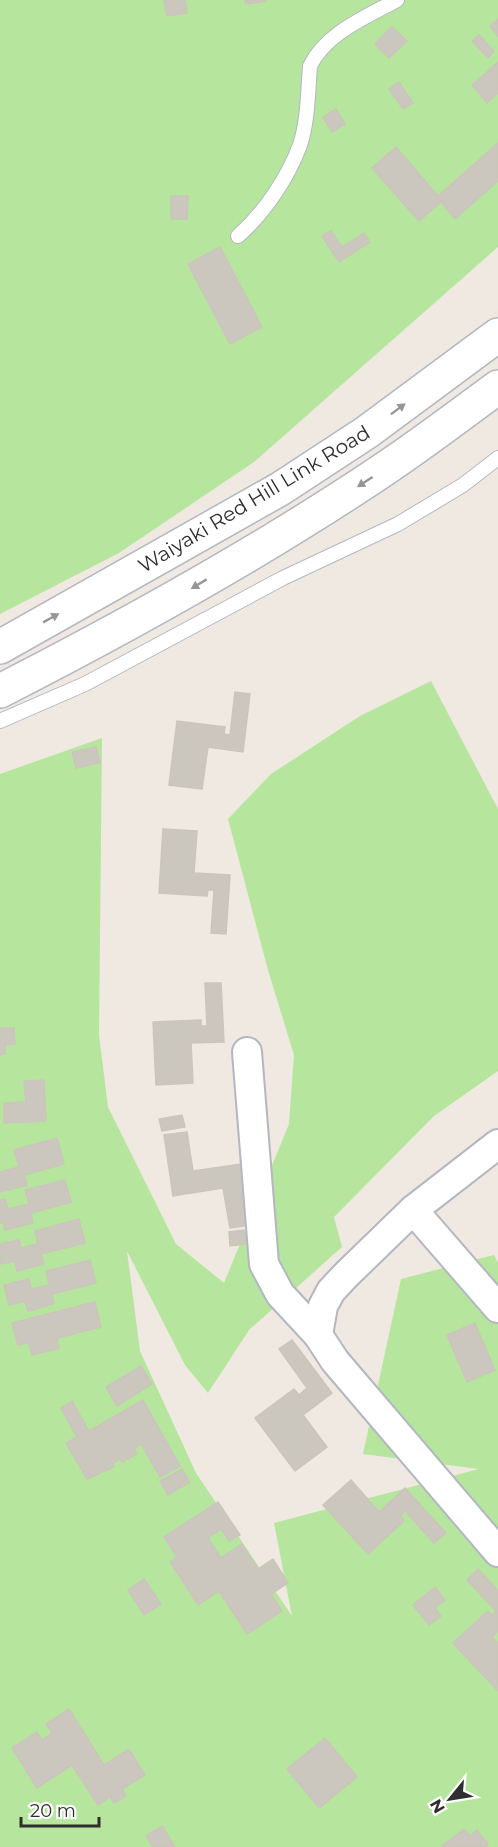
<svg xmlns="http://www.w3.org/2000/svg" width="498" height="1847" viewBox="0 0 498 1847" font-family="Montserrat,sans-serif">
  <style>
    .green { fill: #b6e59e }
    .building { fill: #cbc7bf; stroke: #cbc5ba; stroke-width: 1.5 }
    .lines { fill: none; stroke-linecap: round; stroke-linejoin: round }
    .service-casing { stroke: #b4b7c1; stroke-width: 16 }
    .minor-casing { stroke: #b4b7c1; stroke-width: 32 }
    .secondary-casing { stroke: #b4b7c1; stroke-width: 36 }
    .service { stroke: #fff; stroke-width: 14 }
    .minor { stroke: #fff; stroke-width: 28 }
    .secondary { stroke: #fff; stroke-width: 33 }
    .oneway { fill: #969696 }
    .labels { text-anchor: middle; dominant-baseline: central; stroke-width: 6; stroke-linejoin: round; paint-order: stroke }
    .street-label { font-size: 20px; fill: #2e2e2e; stroke: #fff }
  </style>
  <rect width="100%" height="100%" fill="#efe9e1"/>
  <g class="green">
    <path d="M0,0H498V247L254,462L119,553L0,614Z"/>
    <path d="M431,681L498,809V1071L434,1116L334,1217L342,1247L249,1330L208,1393L185,1365L127,1251L140,1351L196,1473L292,1616L274,1523L479,1469L363,1454L401,1279L494,1255L498,1263V1847H0V774L102,738L99,1035L108,1107L176,1244L224,1283L289,1124L294,1055L268,970L228,819L271,774L360,716Z"/>
  </g>
  <g class="building">
    <path d="M164,0H185L187,13L167,16Z"/>
    <path d="M245,0H266V1L246,4Z"/>
    <path d="M498,19V36L490,26Z"/>
    <path d="M392,27L407,41L389,58L375,44Z"/>
    <path d="M479,35L494,51L488,58L472,41Z"/>
    <path d="M498,62V93L487,103L472,85Z"/>
    <path d="M399,82L413,103L403,109L389,89Z"/>
    <path d="M336,109L345,124L332,132L323,117Z"/>
    <path d="M498,143V181L455,219L441,202L419,221L372,168L396,147L438,196Z"/>
    <path d="M171,196H188L187,219H171Z"/>
    <path d="M331,231L342,247L364,233L370,242L339,262L322,236Z"/>
    <path d="M220,247L262,327L230,344L188,264Z"/>
    <path d="M235,692L250,694L243,752L208,747L202,789L169,785L177,721L225,727L224,734L230,735Z"/>
    <path d="M96,747L100,763L76,768L72,752Z"/>
    <path d="M163,829L197,831L194,873L230,875L226,934L211,933L214,890H208L207,896L159,893Z"/>
    <path d="M205,983H221L224,1042L191,1043L193,1083L156,1085L153,1022L201,1020V1026H207Z"/>
    <path d="M0,1028H14L15,1044L5,1045V1054L0,1055Z"/>
    <path d="M44,1080L46,1121L4,1123V1103L26,1102L24,1081Z"/>
    <path d="M182,1115L185,1127L162,1131L159,1119Z"/>
    <path d="M187,1132L193,1171L241,1164L250,1225L230,1228L223,1188L173,1196L164,1135Z"/>
    <path d="M57,1138L64,1164L24,1175L27,1185L0,1192V1172L19,1167L14,1150Z"/>
    <path d="M65,1180L71,1202L31,1213L33,1223L5,1230L3,1222L0,1223V1200L5,1199L8,1209L29,1204L25,1190Z"/>
    <path d="M79,1219L85,1243L41,1254L44,1264L17,1271L15,1261L0,1264V1244L19,1240L21,1248L38,1244L35,1231Z"/>
    <path d="M244,1230L246,1244L230,1246L229,1232Z"/>
    <path d="M90,1260L96,1283L52,1294L54,1304L28,1311L25,1301L9,1305L4,1285L29,1279L31,1289L49,1285L46,1271Z"/>
    <path d="M95,1302L101,1327L57,1338L59,1348L32,1355L29,1343L18,1345L12,1323Z"/>
    <path d="M475,1323L495,1370L467,1382L447,1335Z"/>
    <path d="M292,1340L332,1393L303,1415L327,1447L295,1471L255,1418L294,1389L299,1395L307,1388L279,1349Z"/>
    <path d="M141,1366L152,1384L117,1406L106,1387Z"/>
    <path d="M143,1400L180,1466L160,1477L141,1444L134,1449L137,1454L122,1462L120,1459L113,1463L114,1467L87,1479L66,1443L77,1437L61,1408L72,1401L89,1431Z"/>
    <path d="M182,1469L190,1482L168,1495L160,1481Z"/>
    <path d="M351,1480L379,1512L405,1488L446,1533L434,1543L405,1511L400,1516L404,1521L368,1554L323,1505Z"/>
    <path d="M218,1502L240,1535L229,1541L221,1529L208,1538L221,1558L242,1544L258,1569L273,1559L288,1583L271,1594L282,1611L247,1634L219,1591L198,1605L170,1562L177,1557L164,1537Z"/>
    <path d="M478,1569L498,1590V1631L492,1637L498,1643L497,1690L453,1643L488,1611L492,1616L496,1611L467,1580Z"/>
    <path d="M144,1579L161,1604L144,1615L128,1590Z"/>
    <path d="M435,1587L445,1600L435,1608L441,1616L429,1625L413,1605Z"/>
    <path d="M69,1709L104,1765L129,1749L145,1775L122,1789L126,1796L114,1803L110,1797L98,1805L72,1765L37,1788L12,1748L37,1732L42,1740L52,1733L46,1724Z"/>
    <path d="M325,1738L357,1777L319,1808L287,1769Z"/>
    <path d="M162,1826L175,1847H153L146,1836Z"/>
    <path d="M464,1829L470,1836L477,1830L488,1844L486,1847L442,1846Z"/>
  </g>
  <g class="lines">
    <g class="service-casing">
      <g id="service">
        <path d="M238,236C264,213 288,178 300,145C308,121 308,91 310,66C326,33 366,17 397,0"/>
        <path d="M0,721L85,684L283,578L398,524L463,485L498,458"/>
      </g>
    </g>
    <g class="minor-casing">
      <g id="minor">
        <path d="M247,1052L264,1264L280,1294L318,1335"/>
        <path d="M498,1144L413,1210L346,1275L331,1291L323,1306L318,1335L335,1361L498,1552"/>
        <path d="M413,1210L498,1308"/>
      </g>
    </g>
    <g class="secondary-casing">
      <g id="secondary">
        <path d="M0,647L280,489L367,432L498,335"/>
        <path d="M0,691C131,624 261,552 383,470C422,444 460,415 498,387"/>
      </g>
    </g>
    <use href="#service" class="service"/>
    <use href="#minor" class="minor"/>
    <use href="#secondary" class="secondary"/>
  </g>
  <defs><path id="oneway-solid" d="M-6-.8H1V-3.2L6.5 0L1 3.2V.8H-6Z" transform="scale(1.5)"/></defs>
  <g class="oneway">
    <use href="#oneway-solid" transform="translate(398 409) rotate(-37)"/>
    <use href="#oneway-solid" transform="translate(365 482) rotate(147)"/>
    <use href="#oneway-solid" transform="translate(199 584) rotate(149)"/>
    <use href="#oneway-solid" transform="translate(51 618) rotate(-29)"/>
  </g>
  <g class="labels">
    <g class="street-label">
      <text transform="translate(254 499) rotate(-31)">Waiyaki Red Hill Link Road</text>
    </g>
  </g>
  <g transform="translate(450 1799) rotate(240)" stroke="#ffffff" stroke-width="4.5" paint-order="stroke">
  <path d="M0-4.5L10 22L0 15L-10 22Z" fill="#2e2e2e"/>
  <text y="-9" font-size="16" font-weight="bold" text-anchor="middle" fill="#2e2e2e">N</text>
  </g>
  <path d="M21 1817v9h78v-9" fill="none" stroke="#2e2e2e" stroke-width="3"/>
  <text x="30" y="1817" font-size="18" fill="#2e2e2e" stroke="#ffffff" stroke-width="4.5" paint-order="stroke">20 m</text>
</svg>
